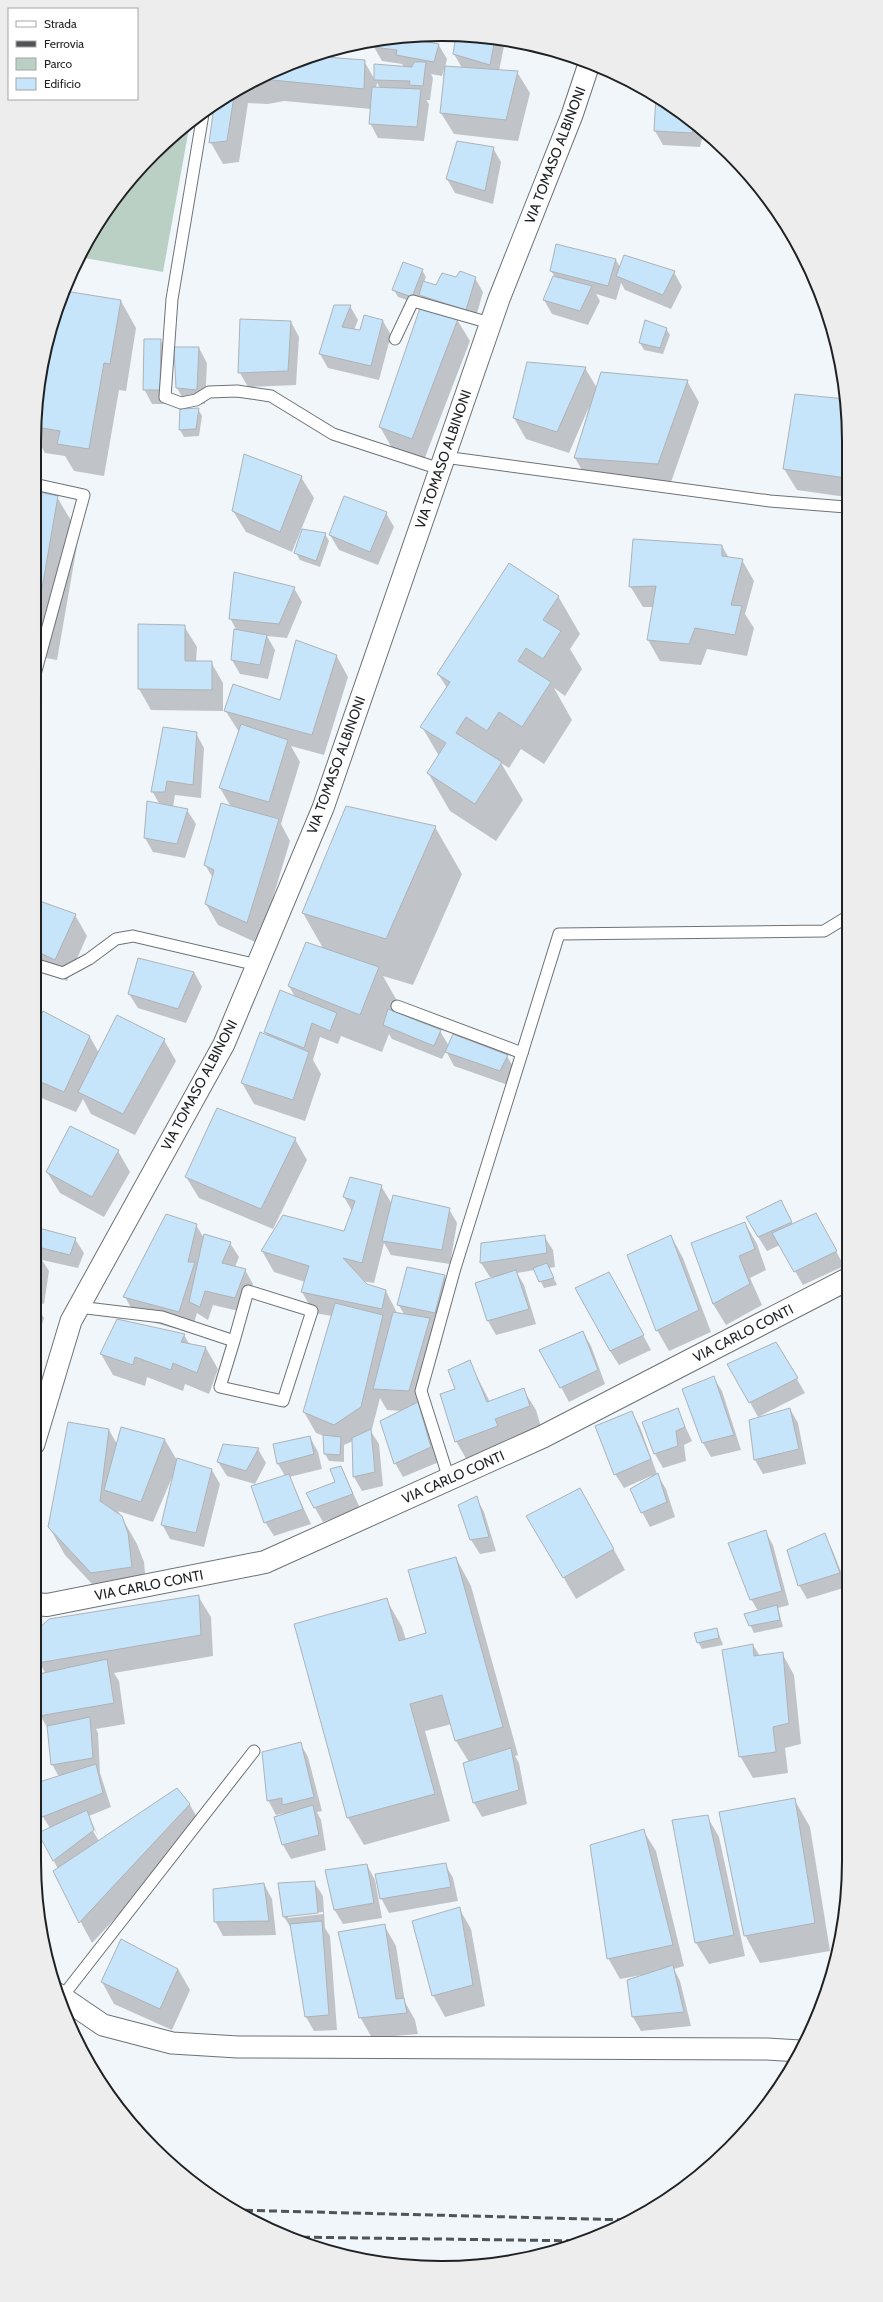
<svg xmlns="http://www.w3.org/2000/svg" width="883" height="2302" viewBox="0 0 883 2302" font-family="Cabin,sans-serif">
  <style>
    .green { fill: #bad0c5 }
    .shadow { fill: #0003; fill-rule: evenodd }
    .building { fill: #c6e4fa; stroke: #aeb3b7 }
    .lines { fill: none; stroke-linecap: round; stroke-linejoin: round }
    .lane-casing { stroke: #6d7276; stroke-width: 13 }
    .street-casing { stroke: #6d7276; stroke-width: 23 }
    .secondary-casing { stroke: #6d7276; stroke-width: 24 }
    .lane { stroke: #fff; stroke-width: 11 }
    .street { stroke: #fff; stroke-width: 21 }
    .secondary { stroke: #fff; stroke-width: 22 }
    .rail { stroke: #515456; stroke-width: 3; stroke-dasharray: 8 4; stroke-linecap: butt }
    .labels { text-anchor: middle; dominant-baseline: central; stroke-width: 3; stroke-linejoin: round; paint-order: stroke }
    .street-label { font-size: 14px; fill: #1f2123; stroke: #fff }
    .rim { fill: none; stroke: #1f2123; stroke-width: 2 }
  </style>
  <rect width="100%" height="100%" fill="#f1f6fa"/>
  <path class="green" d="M190,123L163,272L79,257L118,193L173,135Z"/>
  <g class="shadow">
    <path d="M457,35H468L505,41L499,71L517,72L530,93L518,141L454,134L441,113L444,69L442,76L431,74L433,78L430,100H426L429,104L424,141L378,138L370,123L371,109L284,101L268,104L248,103L239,162L223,164L211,143L215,105L238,88L309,56L364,61L375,80L404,67L402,64L382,61L374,47L375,41L385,38L400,41L401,37L438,44L447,59L445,67L462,68L454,54ZM377,83L380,88H376Z"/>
    <path d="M657,96L668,103L703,134L700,147L663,145L655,131Z"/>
    <path d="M493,148L501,162L493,204L455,193L447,179Z"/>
    <path d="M616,260L620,267L674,272L682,287L671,309L625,290L621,283L616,300L596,294L600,301L588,325L552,314L544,300L555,277L551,271Z"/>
    <path d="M422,270L426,277L424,282L436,286L457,279L475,278L483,292L474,324L456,318L470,341L424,460L392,448L380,427L421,309L430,312L420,294L416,303L398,297L394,290Z"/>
    <path d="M65,292L121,301L136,328L126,391L119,390L104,476L74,471L65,456L45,453L35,435L48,336Z"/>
    <path d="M350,306L358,320L354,330L360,331L383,321L391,335L379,380L328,368L320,354Z"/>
    <path d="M241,320L291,322L299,337L296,385L248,387L240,373Z"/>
    <path d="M666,328L670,335L663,354L644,350L640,343Z"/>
    <path d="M160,340L169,354L168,404H152L144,389Z"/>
    <path d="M199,348L207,363L205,404L185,402L177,388Z"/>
    <path d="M585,368L597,388L687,381L699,402L670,485L587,479L575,458L589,407L569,453L526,439L514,418Z"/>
    <path d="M846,400V497L797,490L784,469Z"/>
    <path d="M198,409L202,416L199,436L184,437L180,430Z"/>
    <path d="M301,477L314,498L292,552L246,532L233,511Z"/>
    <path d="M34,493L57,497L79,534L57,660L34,656Z"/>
    <path d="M386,513L394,527L378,565L339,550L330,535Z"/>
    <path d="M325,534L329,541L320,567L300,560L296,553Z"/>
    <path d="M722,546L729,558L742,560L754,581L745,614L754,628L747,656L707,649L701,665L660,661L648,640L653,607H643L630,586Z"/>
    <path d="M294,588L302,602L287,638L267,636L275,650L268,679L240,674L232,660L237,631L230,618Z"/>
    <path d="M558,596L580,634L570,649L582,669L565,696L554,688L572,720L544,764L521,749L509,768L501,763L523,800L496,841L450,811L428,773L439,756L422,727L447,688L438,674Z"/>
    <path d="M139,625L184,626L197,647L196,662H211L223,683V711L151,710L139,689Z"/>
    <path d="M336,655L348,677L324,755L291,746L300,762L281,824L290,841L259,944L218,925L206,904L213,878L205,865L231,807L220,788L239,732L225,710L281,702Z"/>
    <path d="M196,733L204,748L201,798L175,795L173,807L187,810L196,824L185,858L153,852L145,838L160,805L152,791Z"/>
    <path d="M435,827L462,874L413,985L383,976L400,1006L397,1014L440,1031L449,1046L507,1056L515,1070L508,1085L454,1066L446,1051L442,1059L392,1039L389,1034L382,1052L341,1036L338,1044L320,1037L313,1060L321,1074L305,1121L254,1104L242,1083L268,1036L265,1032L295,997L289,986L324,950L303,913Z"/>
    <path d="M34,900L75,915L87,936L67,981L34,965Z"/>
    <path d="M194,972L202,987L186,1023L138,1008L129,994Z"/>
    <path d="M43,1012L90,1037L99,1053L164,1040L176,1061L135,1135L91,1114L83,1099L76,1112L34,1095V1030Z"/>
    <path d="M295,1139L307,1160L273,1229L199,1198L186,1177Z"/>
    <path d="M118,1151L130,1172L104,1217L60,1193L47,1172Z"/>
    <path d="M381,1186L392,1204L449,1209L457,1223L450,1264L391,1255L384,1243L374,1283L362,1281L366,1285L386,1291L397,1313L404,1314L398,1304L444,1276L453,1290L443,1327L433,1324L442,1340L421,1410L425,1417L439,1462L403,1477L395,1463L402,1411L387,1410L380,1398L372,1429L370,1430L379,1444L383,1486L362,1491L354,1477L353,1441L344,1445V1462L329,1461L325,1454L324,1436L316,1433L304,1412L332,1316L314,1313L302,1292L305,1282L274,1272L262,1251L284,1216L345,1232L352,1211L344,1197Z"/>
    <path d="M781,1201L793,1225L824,1229L844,1266L803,1285L780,1245L767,1251L755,1232Z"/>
    <path d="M745,1223L757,1244L766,1270L750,1278L762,1305L726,1325L713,1304L693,1244Z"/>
    <path d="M196,1225L204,1238L230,1243L239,1257L235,1267L245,1270L253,1284L243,1312L213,1305L208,1320L197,1313L191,1333L137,1318L125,1297Z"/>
    <path d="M544,1236L553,1250L555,1267L549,1268L557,1285L544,1288L535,1270L517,1273L524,1285L536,1324L496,1335L488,1321L497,1277H490L481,1263Z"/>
    <path d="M671,1236L683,1258L711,1332L669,1351L657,1330Z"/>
    <path d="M75,1239L84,1253L78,1268L42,1260L49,1271L44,1304L34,1302L44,1318L34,1349V1255L38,1256L34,1249V1241Z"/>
    <path d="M617,1287L651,1350L619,1365L610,1351Z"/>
    <path d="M583,1332L591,1346L605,1384L569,1402L561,1387Z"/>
    <path d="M184,1335L190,1345L206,1348L218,1369L209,1394L185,1384L183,1391L147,1377L145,1386L113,1375L101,1354Z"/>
    <path d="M776,1343L805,1393L758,1417L729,1364Z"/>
    <path d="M469,1361L490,1402L523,1389L536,1410L541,1427L506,1440L510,1448L468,1462L456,1441V1389Z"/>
    <path d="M713,1377L722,1391L741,1450L711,1457L703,1443Z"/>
    <path d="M677,1409L692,1441L684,1445L686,1461L663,1468L655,1454L643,1422Z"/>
    <path d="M790,1409L798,1423L806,1464L763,1474L755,1460L750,1420Z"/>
    <path d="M632,1413L640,1427L657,1474L666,1489L675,1517L650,1527L642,1512L651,1476L624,1488L615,1474Z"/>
    <path d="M122,1428L165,1440L178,1462L212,1470L220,1484L204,1547L170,1539L162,1524L177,1466L153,1522L118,1511L137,1544L144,1562L147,1594L107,1600L65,1555L49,1527L109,1430L117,1444Z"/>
    <path d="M310,1437L318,1452L322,1469L289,1477L311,1524L274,1536L265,1522L285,1476L278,1464Z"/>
    <path d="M258,1449L266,1463L255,1484L227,1476L218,1462Z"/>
    <path d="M341,1467L360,1508L323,1522L307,1494L336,1482Z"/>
    <path d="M476,1497L484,1512L496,1551L480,1554L471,1540Z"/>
    <path d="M592,1510L625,1570L576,1599L528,1516Z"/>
    <path d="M765,1531L773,1545L789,1605L778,1608L783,1627L754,1633L745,1614L758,1611L751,1599Z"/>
    <path d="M824,1534L832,1549L847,1587L807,1599L799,1585Z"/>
    <path d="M456,1558L471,1586L518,1755L515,1756L519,1763L527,1804L482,1817L474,1803L464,1763L469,1762L456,1741L452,1724L425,1731L450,1821L364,1845L348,1818L295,1625L386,1599L402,1627L406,1640L427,1634Z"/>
    <path d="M198,1596L211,1617L213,1656L114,1673L119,1681L125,1724L96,1729L98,1733L100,1773L111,1807L89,1816L98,1836L92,1825L90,1826L99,1841L177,1789L190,1805L202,1826L92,1943L54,1872L58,1869L39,1833L50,1828L43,1817L37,1784L59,1777L52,1764L48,1729L40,1715L46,1674L39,1662Z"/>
    <path d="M717,1629L723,1645L702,1649L698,1642Z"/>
    <path d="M753,1645L760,1656L782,1653L794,1675L801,1744L785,1748L788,1773L753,1778L740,1756Z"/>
    <path d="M300,1743L308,1757L322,1811L317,1812L321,1820L326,1850L291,1859L283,1845L275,1817L284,1813L276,1815L268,1800Z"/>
    <path d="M794,1799L810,1827L830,1951L760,1963L745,1935Z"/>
    <path d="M707,1816L719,1837L745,1956L709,1964L696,1943L673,1821Z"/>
    <path d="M643,1830L656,1851L684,1966L674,1969L680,1981L691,2026L641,2031L633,2017L628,1981L642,1975L620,1979L608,1958Z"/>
    <path d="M445,1864L453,1878L458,1901L389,1913L381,1898Z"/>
    <path d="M367,1865L375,1880L382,1918L343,1924L334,1909Z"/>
    <path d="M314,1882L323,1896L325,1928L330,1936L337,2030L314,2031L306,2017L293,1931L284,1917ZM323,1912V1914L288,1918V1916Z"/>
    <path d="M264,1884L272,1899L276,1935L223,1936L215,1921Z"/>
    <path d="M459,1908L471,1929L485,2006L445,2017L433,1995Z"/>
    <path d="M384,1925L396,1946L405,2002L415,2020L418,2034L372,2038L360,2017Z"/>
    <path d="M178,1969L190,1990L172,2030L114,2004L102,1982Z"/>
  </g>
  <g class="building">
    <path d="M456,35H468L495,39L490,65L453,54Z"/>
    <path d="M400,37L439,44L434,62L396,55L397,50L373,47L374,41L387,38L399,40Z"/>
    <path d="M311,56L365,60L364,89L272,80L250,83Z"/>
    <path d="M414,62H426L423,86L409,85L410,81L374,80V64L412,67Z"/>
    <path d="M445,66L518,71L506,120L440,113Z"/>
    <path d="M372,87L421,89L417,127L369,124Z"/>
    <path d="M235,90L227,141L209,143L214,106Z"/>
    <path d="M656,96L668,103L694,126L692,133L654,131Z"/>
    <path d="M457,141L494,147L485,191L446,179Z"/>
    <path d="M556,244L616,259L608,286L550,271Z"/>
    <path d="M624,255L675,271L663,295L616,276Z"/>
    <path d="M403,262L423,269L412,297L392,290Z"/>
    <path d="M460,271L476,277L466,310L419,295L423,281L436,285L442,273L456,277Z"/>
    <path d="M553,276L592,286L580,311L543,300Z"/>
    <path d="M65,291L121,300L110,364L104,363L89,449L57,444L60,431L36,427L48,336Z"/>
    <path d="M334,305H351L342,327L360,330L364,315L383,320L371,366L319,354Z"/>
    <path d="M420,308L458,319L412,439L379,427Z"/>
    <path d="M240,319L291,321L288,371L238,373Z"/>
    <path d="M645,320L667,328L660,348L639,343Z"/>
    <path d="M144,339H161L160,390H143Z"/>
    <path d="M174,347H199L197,390L176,388Z"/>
    <path d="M527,362L586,367L557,432L513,418Z"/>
    <path d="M601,372L688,380L658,464L574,458Z"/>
    <path d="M795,394L846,399V478L783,469Z"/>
    <path d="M199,408L196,429L179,430L180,409Z"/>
    <path d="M244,454L302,476L280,532L232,511Z"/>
    <path d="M34,491L58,496L36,623L34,622Z"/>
    <path d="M344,496L387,512L370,552L329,535Z"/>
    <path d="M302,529L326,533L316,561L294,553Z"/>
    <path d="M633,539L722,545V556L743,559L731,605L742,606L735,635L695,628L689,644L647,640L656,586L629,587Z"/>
    <path d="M509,563L559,596L543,620L561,631L543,659L526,648L518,661L551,682L522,727L499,712L487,731L466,717L456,733L502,762L475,804L427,773L446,743L420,727L450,682L437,674Z"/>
    <path d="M234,572L295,587L279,624L229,619Z"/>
    <path d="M138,624L185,625V661H212V690L138,689Z"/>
    <path d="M234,629L267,635L260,665L231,660Z"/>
    <path d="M296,640L337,655L312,735L224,711L233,684L280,700Z"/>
    <path d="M241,724L288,740L269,802L219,788Z"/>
    <path d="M163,727L197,732L193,785L167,781L165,792H151Z"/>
    <path d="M147,801L188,809L177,844L144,838Z"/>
    <path d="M221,803L279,819L247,923L205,904L214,870L204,865Z"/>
    <path d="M346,806L436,826L386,939L302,913Z"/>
    <path d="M34,899L76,914L55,960L34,950Z"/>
    <path d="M306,942L379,967L360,1015L288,986Z"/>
    <path d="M138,958L194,972L178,1009L128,994Z"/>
    <path d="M280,990L337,1013L330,1031L312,1023L304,1048L264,1032Z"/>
    <path d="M388,1009L441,1030L434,1046L383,1025Z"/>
    <path d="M43,1011L90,1036L64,1092L34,1079V1028Z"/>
    <path d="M117,1015L165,1039L123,1114L78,1092Z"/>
    <path d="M260,1032L309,1052L293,1100L241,1083Z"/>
    <path d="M453,1034L508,1055L500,1071L445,1052Z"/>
    <path d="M217,1108L296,1138L261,1209L185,1177Z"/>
    <path d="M70,1126L119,1150L92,1197L46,1172Z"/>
    <path d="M350,1177L382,1185L362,1263L343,1258L367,1284L386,1290L382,1309L301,1292L309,1266L261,1251L283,1215L344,1231L355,1201L343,1197Z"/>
    <path d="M393,1195L450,1208L442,1250L382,1241Z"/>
    <path d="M781,1200L792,1222L758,1237L746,1217Z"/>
    <path d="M816,1213L837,1251L794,1272L772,1233Z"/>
    <path d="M166,1214L197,1224L188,1262H195L179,1312L123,1297Z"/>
    <path d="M745,1222L755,1249L739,1256L750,1284L713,1304L691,1243Z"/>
    <path d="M39,1228L76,1238L70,1255L34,1246V1238Z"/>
    <path d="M204,1234L231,1242L222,1263L246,1269L235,1298L205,1291L200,1307L189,1302Z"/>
    <path d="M545,1235L547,1253L480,1263L481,1243Z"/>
    <path d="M671,1235L699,1310L656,1331L627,1255Z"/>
    <path d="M34,1254L41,1256L36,1290H34Z"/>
    <path d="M547,1263L554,1278L539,1282L533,1268Z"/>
    <path d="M407,1267L445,1275L435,1313L397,1305Z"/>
    <path d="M516,1270L529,1309L487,1321L475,1283Z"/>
    <path d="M609,1272L644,1335L610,1351L575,1288Z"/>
    <path d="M335,1303L383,1315L361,1407L334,1425L303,1412Z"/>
    <path d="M393,1312L430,1318L409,1391L373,1389Z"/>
    <path d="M117,1319L185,1334L181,1342L206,1347L197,1373L173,1363L171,1370L135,1357L133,1365L100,1354Z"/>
    <path d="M583,1331L598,1370L560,1388L539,1350Z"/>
    <path d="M776,1342L798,1378L749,1403L727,1364Z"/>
    <path d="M470,1360L487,1402L524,1388L530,1406L495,1419L498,1426L455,1442L440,1394L455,1389L448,1370Z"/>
    <path d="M714,1376L734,1435L702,1443L682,1389Z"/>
    <path d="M418,1402L431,1447L394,1464L380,1421Z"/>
    <path d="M678,1408L685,1427L676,1431L678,1446L654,1454L642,1422Z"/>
    <path d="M790,1408L799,1449L754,1460L749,1420Z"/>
    <path d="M632,1411L651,1459L614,1475L595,1426Z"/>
    <path d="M68,1422L109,1429L100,1501L122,1516L128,1533L132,1567L91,1573L48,1527Z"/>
    <path d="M121,1427L165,1439L141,1502L104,1490Z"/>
    <path d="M371,1429L375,1472L353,1477L352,1438Z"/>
    <path d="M323,1435L341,1437L340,1455L324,1454Z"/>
    <path d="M310,1436L314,1454L277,1464L273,1444Z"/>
    <path d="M223,1444L259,1448L246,1471L217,1462Z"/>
    <path d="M177,1458L212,1469L196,1533L161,1525Z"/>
    <path d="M341,1466L353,1494L314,1508L306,1493L335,1482L330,1469Z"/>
    <path d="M658,1473L667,1502L641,1513L630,1489Z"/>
    <path d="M289,1474L303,1509L264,1523L251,1486Z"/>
    <path d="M580,1488L614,1549L563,1578L526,1516Z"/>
    <path d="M477,1496L489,1537L470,1540L458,1505Z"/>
    <path d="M766,1530L782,1591L750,1600L728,1543Z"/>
    <path d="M825,1533L840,1573L798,1586L787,1550Z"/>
    <path d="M456,1557L503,1727L455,1741L442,1695L410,1704L435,1794L347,1818L294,1624L387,1598L399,1641L426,1633L408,1570Z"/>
    <path d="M199,1595L201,1635L38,1663L35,1632L49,1619Z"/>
    <path d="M777,1605L780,1620L749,1626L744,1614Z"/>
    <path d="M717,1628L719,1638L697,1643L694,1633Z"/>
    <path d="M753,1644L754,1656L783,1652L789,1723L773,1727L776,1752L739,1757L722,1650Z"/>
    <path d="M107,1659L114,1703L39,1716V1674Z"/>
    <path d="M90,1717L93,1758L51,1765L47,1726Z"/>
    <path d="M301,1742L314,1797L282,1805V1798L267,1801L262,1752Z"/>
    <path d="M511,1748L519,1790L473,1803L463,1763Z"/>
    <path d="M96,1764L103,1793L42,1817L36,1783Z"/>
    <path d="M177,1788L190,1804L79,1923L53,1871Z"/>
    <path d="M795,1798L815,1923L744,1936L719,1812Z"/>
    <path d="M313,1805L319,1835L282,1845L274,1817Z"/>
    <path d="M87,1810L94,1830L53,1861L38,1833Z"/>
    <path d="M708,1815L734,1935L695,1943L672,1820Z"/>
    <path d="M644,1829L673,1945L607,1959L590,1845Z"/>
    <path d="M446,1863L451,1887L380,1899L375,1874Z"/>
    <path d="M367,1864L374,1903L334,1910L325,1870Z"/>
    <path d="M315,1881L318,1913L283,1917L278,1883Z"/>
    <path d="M264,1883L269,1921L214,1922L213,1889Z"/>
    <path d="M460,1907L473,1985L432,1996L412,1921Z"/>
    <path d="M322,1921L329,2015L305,2017L290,1924Z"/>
    <path d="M385,1924L396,1999L404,1998L407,2013L359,2018L338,1932Z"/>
    <path d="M121,1939L178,1969L160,2009L101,1982Z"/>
    <path d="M673,1965L684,2012L632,2017L627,1980Z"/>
  </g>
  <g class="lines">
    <g class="lane-casing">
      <g id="lane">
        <path d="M203,114L172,299L165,397L181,403L196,400L209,392L237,391L271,396L333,434L440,469"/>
        <path d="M395,339L413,301L490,323"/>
        <path d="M444,457L770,501L846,507"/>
        <path d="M34,484L84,495L34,678"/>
        <path d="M34,964L63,973L89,959L116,939L133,936L257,965"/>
        <path d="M397,1006L522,1053L455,1268L421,1391L449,1479"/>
        <path d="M522,1053L559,934L824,931L847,917"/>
        <path d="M78,1307L162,1317L234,1341L248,1291L312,1311L283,1401L220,1387L234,1341"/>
        <path d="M62,1997L254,1751"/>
      </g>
    </g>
    <g class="street-casing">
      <g id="street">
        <path d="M34,1444L71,1321L224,1044L323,808L499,299L572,115L589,64"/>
        <path d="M56,1993L103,2025L172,2043L238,2047L767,2049L800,2051"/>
      </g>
    </g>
    <g class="secondary-casing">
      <path id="secondary" d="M34,1604L47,1605L265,1562L542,1437L848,1279"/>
    </g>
    <use href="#lane" class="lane"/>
    <use href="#street" class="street"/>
    <use href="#secondary" class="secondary"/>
    <g class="rail">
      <path d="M233,2210L629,2220"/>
      <path d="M290,2237L585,2241"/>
    </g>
  </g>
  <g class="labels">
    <g class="street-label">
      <text transform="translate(555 155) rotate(-69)">VIA TOMASO ALBINONI</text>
      <text transform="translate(443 459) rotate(-71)">VIA TOMASO ALBINONI</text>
      <text transform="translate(336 765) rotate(-70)">VIA TOMASO ALBINONI</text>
      <text transform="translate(199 1085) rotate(-62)">VIA TOMASO ALBINONI</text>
      <text transform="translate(743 1333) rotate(-27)">VIA CARLO CONTI</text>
      <text transform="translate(453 1477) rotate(-24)">VIA CARLO CONTI</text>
      <text transform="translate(149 1585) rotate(-11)">VIA CARLO CONTI</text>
    </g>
  </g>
  <path d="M0 0H883V2302H0ZM441 41H442A400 400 0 0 1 842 441V1861A400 400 0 0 1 442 2261H441A400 400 0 0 1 41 1861V441A400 400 0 0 1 441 41Z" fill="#ededed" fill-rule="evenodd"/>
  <path class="rim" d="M441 41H442A400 400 0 0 1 842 441V1861A400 400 0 0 1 442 2261H441A400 400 0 0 1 41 1861V441A400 400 0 0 1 441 41Z"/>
  <rect x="8" y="8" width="130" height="92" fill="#ffffff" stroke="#a5a6a7"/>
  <rect x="16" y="21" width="20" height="6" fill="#ffffff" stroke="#a5a6a7"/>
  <text x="44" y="28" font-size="12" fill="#1f2123">Strada</text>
  <rect x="16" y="41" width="20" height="6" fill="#515456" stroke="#a5a6a7"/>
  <text x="44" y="48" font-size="12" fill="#1f2123">Ferrovia</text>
  <rect x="16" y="58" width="20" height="12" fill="#bad0c5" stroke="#a5a6a7"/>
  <text x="44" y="68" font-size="12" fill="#1f2123">Parco</text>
  <rect x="16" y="78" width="20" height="12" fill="#c6e4fa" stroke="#a5a6a7"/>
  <text x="44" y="88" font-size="12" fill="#1f2123">Edificio</text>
</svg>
